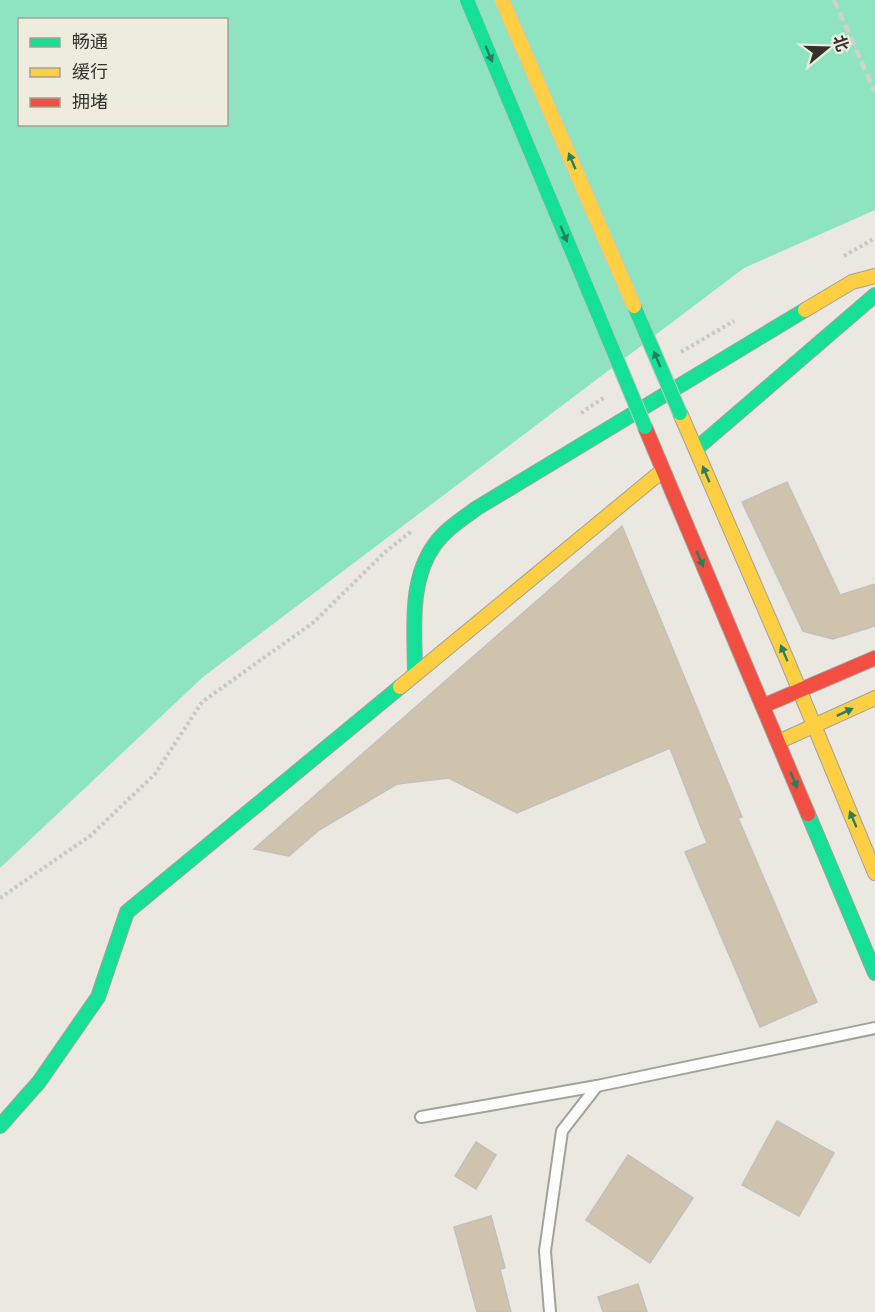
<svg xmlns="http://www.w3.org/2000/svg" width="875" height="1312" viewBox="0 0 875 1312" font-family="'Archivo Narrow','Noto Sans SC',sans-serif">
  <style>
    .water { fill: #8ee4c1; fill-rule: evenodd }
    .building { fill: #d0c3ae; stroke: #c3c0bb; stroke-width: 1.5 }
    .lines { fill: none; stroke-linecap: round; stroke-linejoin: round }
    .lane-casing { stroke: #a2a29c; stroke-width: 14 }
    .fast-casing { stroke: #a2a29c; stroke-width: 16 }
    .slow-casing { stroke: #a2a29c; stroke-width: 16 }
    .jam-casing { stroke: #a2a29c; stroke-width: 16 }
    .path { stroke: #c8c8c5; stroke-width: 4; stroke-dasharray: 3 3; stroke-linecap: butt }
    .lane { stroke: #fcfcfa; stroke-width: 10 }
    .fast { stroke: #16e098; stroke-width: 14 }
    .slow { stroke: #ffcf43; stroke-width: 14 }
    .jam { stroke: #f24e42; stroke-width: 14 }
    .rail { stroke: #d1d1ce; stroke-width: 4.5; stroke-dasharray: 9 4.5; stroke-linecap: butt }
    .fast-bridge-casing { stroke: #c7c6c2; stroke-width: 16; stroke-linecap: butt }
    .slow-bridge-casing { stroke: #c7c6c2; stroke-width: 16; stroke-linecap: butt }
    .fast-bridge { stroke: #16e098; stroke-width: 14 }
    .slow-bridge { stroke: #ffcf43; stroke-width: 14 }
    .oneway { fill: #26805d }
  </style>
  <rect width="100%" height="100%" fill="#eae8e0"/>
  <path class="water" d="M0,0H875V210L744,268L203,677L0,868ZM20,20H226V124H20Z"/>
  <g class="building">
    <path d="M787,482L840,595L875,584V626L833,639L803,631L742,502Z"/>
    <path d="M622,526L742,817L738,818L817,1002L760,1027L685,852L707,843L670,748L517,813L449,778L397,784L319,830L289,856L254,849Z"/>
    <path d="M777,1121L834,1153L799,1216L742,1185Z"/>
    <path d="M476,1142L496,1155L476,1189L455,1176Z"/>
    <path d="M628,1155L693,1198L650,1263L586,1220Z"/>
    <path d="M491,1216L505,1268L500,1269L511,1312H477L454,1227Z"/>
    <path d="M638,1284L647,1312H603L598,1297Z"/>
  </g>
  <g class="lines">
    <g class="lane-casing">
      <g id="lane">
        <path d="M421,1117L597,1086L875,1028"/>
        <path d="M550,1312L545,1251L562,1131L597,1086"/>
      </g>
    </g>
    <g class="fast-casing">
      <g id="fast">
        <path d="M696,449L875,295"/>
        <path d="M415,674C415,631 408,581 435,544C446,529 462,519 477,508L805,310"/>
        <path d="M808,814L875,973"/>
        <path d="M0,1126L39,1082L98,997L127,912L400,687"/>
      </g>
    </g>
    <g class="slow-casing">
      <g id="slow">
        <path d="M805,310L852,282L875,276"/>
        <path d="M680,413L787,660L875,873"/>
        <path d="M400,687L662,471"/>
        <path d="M778,742L875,698"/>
      </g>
    </g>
    <g class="jam-casing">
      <g id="jam">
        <path d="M645,427L808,814"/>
        <path d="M763,706L875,658"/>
      </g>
    </g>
    <g class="path">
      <path d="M844,256L875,238"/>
      <path d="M681,352L734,321"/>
      <path d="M581,413L605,397"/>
      <path d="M0,898L90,836L155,774L202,702L314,622L384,553L413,530"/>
    </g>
    <use href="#lane" class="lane"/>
    <use href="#fast" class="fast"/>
    <use href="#slow" class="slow"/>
    <use href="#jam" class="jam"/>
    <path class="rail" d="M834,0L875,92"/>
    <g class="fast-bridge-casing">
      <g id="fast-bridge">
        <path d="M467,0L645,427"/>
        <path d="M634,306L680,413"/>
      </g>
    </g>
    <g class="slow-bridge-casing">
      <path id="slow-bridge" d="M502,0L634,306"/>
    </g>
    <use href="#fast-bridge" class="fast-bridge"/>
    <use href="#slow-bridge" class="slow-bridge"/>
  </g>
  <defs><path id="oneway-solid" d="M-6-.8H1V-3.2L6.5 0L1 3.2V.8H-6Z" transform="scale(1.5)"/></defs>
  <g class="oneway">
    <use href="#oneway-solid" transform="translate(489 54) rotate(67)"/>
    <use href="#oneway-solid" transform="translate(572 161) rotate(-113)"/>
    <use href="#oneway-solid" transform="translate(564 234) rotate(67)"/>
    <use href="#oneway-solid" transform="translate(657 359) rotate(-113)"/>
    <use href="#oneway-solid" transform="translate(706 474) rotate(-113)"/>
    <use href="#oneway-solid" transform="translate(700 559) rotate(67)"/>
    <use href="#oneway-solid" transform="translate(784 653) rotate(-113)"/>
    <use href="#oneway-solid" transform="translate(845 712) rotate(-25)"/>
    <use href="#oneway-solid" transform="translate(794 780) rotate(67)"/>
    <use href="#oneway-solid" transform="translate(853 819) rotate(-113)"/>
  </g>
  <rect x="18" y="18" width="210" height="108" fill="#edecdd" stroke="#a3a297" stroke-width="1.5"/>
  <rect x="30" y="38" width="30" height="9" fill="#16e098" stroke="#a3a297" stroke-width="1.5"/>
  <text x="72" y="48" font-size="18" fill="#33322d">畅通</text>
  <rect x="30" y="68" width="30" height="9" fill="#ffcf43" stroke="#a3a297" stroke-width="1.5"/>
  <text x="72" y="78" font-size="18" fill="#33322d">缓行</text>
  <rect x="30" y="98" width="30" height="9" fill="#f24e42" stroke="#a3a297" stroke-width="1.5"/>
  <text x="72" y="108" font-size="18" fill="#33322d">拥堵</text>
  <g transform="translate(827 48) rotate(71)" stroke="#edecdd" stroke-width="4.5" paint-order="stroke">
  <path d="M0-4.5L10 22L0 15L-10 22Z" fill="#33322d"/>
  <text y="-9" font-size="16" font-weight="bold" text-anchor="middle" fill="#33322d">北</text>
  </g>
</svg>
